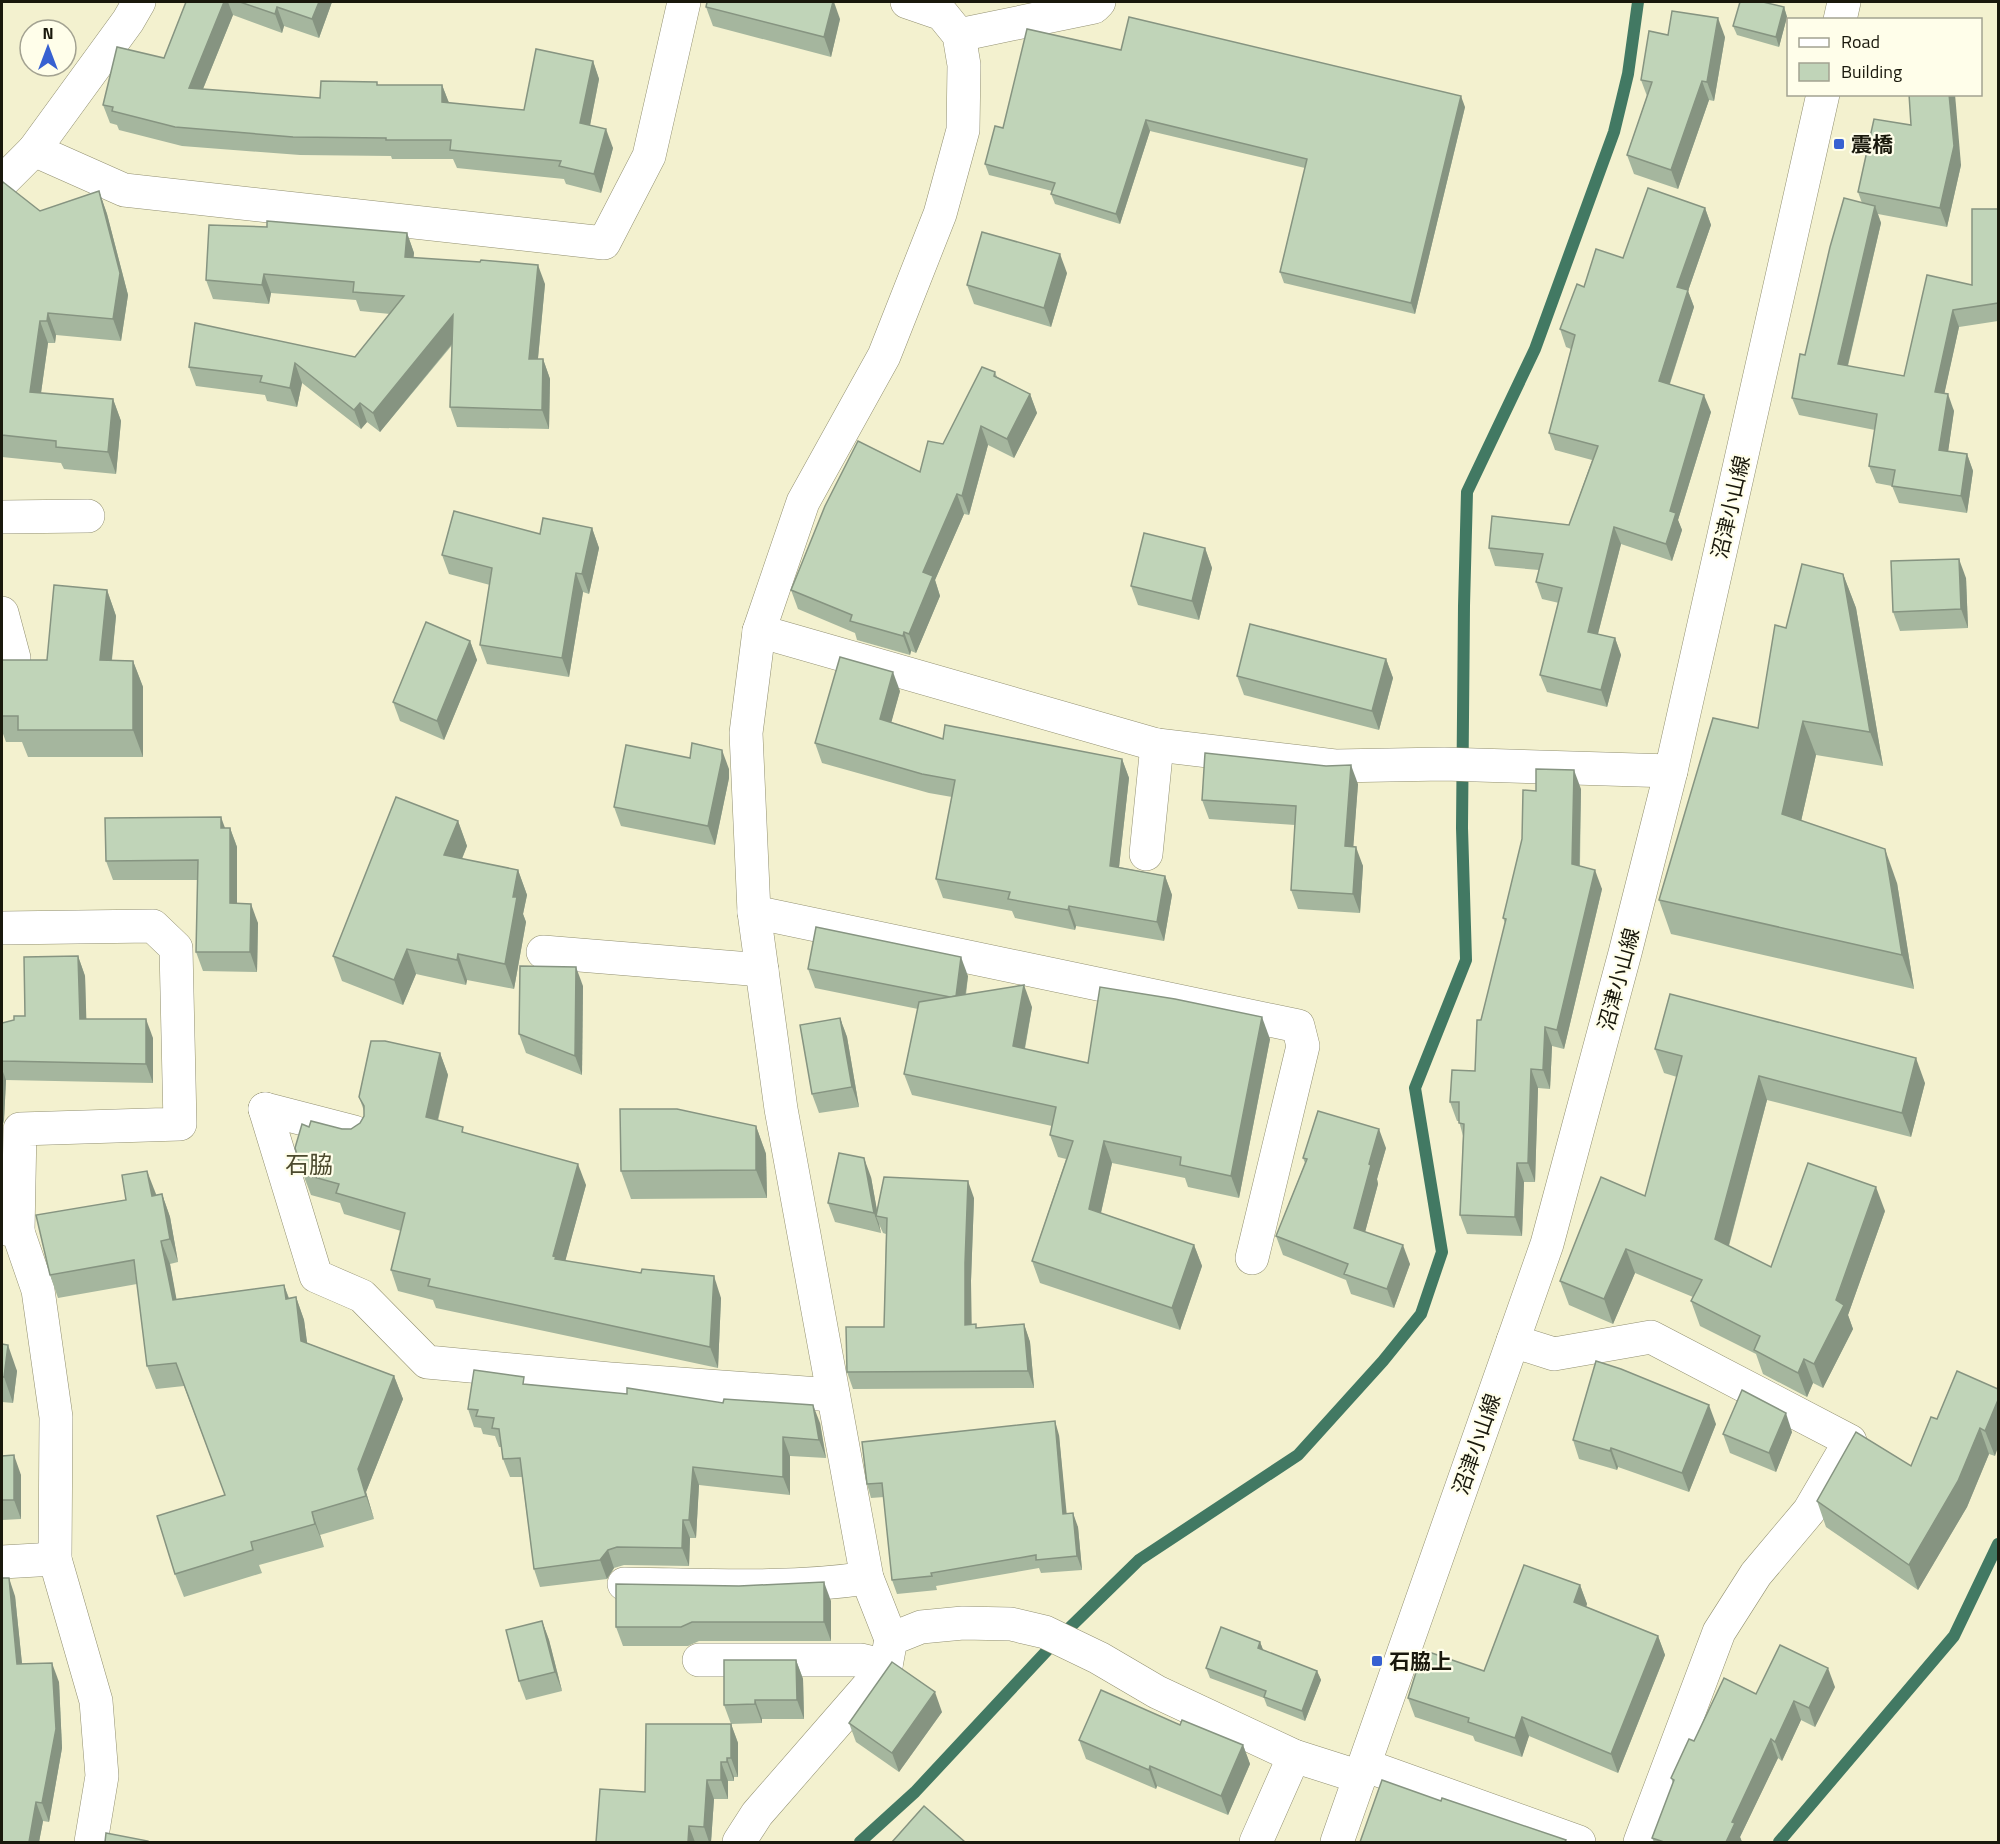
<svg xmlns="http://www.w3.org/2000/svg" width="2000" height="1844" viewBox="0 0 2000 1844" font-family="'Titillium Web','Noto Sans JP',sans-serif">
  <style>
    .lines { fill: none; stroke-linecap: round; stroke-linejoin: round }
    .stream { stroke: #427963; stroke-width: 12 }
    .minor-casing { stroke: #929071; stroke-width: 34 }
    .major-casing { stroke: #929071; stroke-width: 34 }
    .minor { stroke: #fff; stroke-width: 33 }
    .major { stroke: #fff; stroke-width: 33 }
    .wall { fill: #a5b69e }
    .shaded-wall { fill: #869481 }
    .building { fill: #c0d4b8; stroke: #869481; stroke-width: 1.5 }
    .poi-dot { fill: #3761d1; stroke: #fffeea; stroke-width: 2 }
    .labels { text-anchor: middle; dominant-baseline: central; stroke-width: 4.5; stroke-linejoin: round; paint-order: stroke }
    .poi-label { font-size: 21px; font-weight: bold; fill: #19180c; stroke: #fffeea; text-anchor: start }
    .street-label { font-size: 21px; fill: #19180c; stroke: #fffeea }
    .quarter-label { font-size: 24px; fill: #4c4a2e; stroke: #fffeea }
  </style>
  <rect width="100%" height="100%" fill="#f3f1cf"/>
  <g class="lines">
    <g class="stream">
      <path d="M860,1842L915,1792L1055,1642L1139,1560L1298,1455L1383,1361L1421,1314L1442,1252L1415,1088L1466,960L1462,828L1464,606L1467,492L1535,349L1614,132L1628,74L1638,2"/>
      <path d="M1779,1842L1954,1636L1998,1544"/>
    </g>
    <g class="minor-casing">
      <g id="minor">
        <path d="M959,35L1094,7L1099,2"/>
        <path d="M34,150L124,190L604,243L649,156L684,2"/>
        <path d="M2,182L34,150L128,21L139,2"/>
        <path d="M2,517L88,516"/>
        <path d="M2,613L14,658"/>
        <path d="M759,631L1157,745L1335,766L1444,764L1671,771"/>
        <path d="M1146,854L1157,745"/>
        <path d="M754,912L1298,1026L1303,1046L1252,1258"/>
        <path d="M2,928L153,926L176,948L180,1124L20,1129L18,1232"/>
        <path d="M543,952L762,970"/>
        <path d="M265,1109L316,1276L362,1296L427,1362L610,1379L833,1395"/>
        <path d="M265,1109L354,1132"/>
        <path d="M2,1228L18,1232L38,1290L56,1417L55,1559L96,1701L102,1776L91,1842"/>
        <path d="M1513,1341L1554,1354L1651,1337L1850,1441L1809,1511L1756,1574L1719,1632L1640,1842"/>
        <path d="M2,1562L55,1559"/>
        <path d="M624,1584C705,1585 787,1590 867,1578"/>
        <path d="M891,1639L867,1578L781,1109L754,912L746,733L759,631L803,502L884,356L940,214L963,130L964,65L959,35L942,14L907,2"/>
        <path d="M699,1660H861L886,1666"/>
        <path d="M1364,1765L1579,1842"/>
        <path d="M739,1842L757,1814L886,1666L891,1639L921,1627L963,1623L1011,1624L1045,1632L1099,1658L1157,1692L1294,1756L1360,1777"/>
        <path d="M1256,1842L1294,1756"/>
      </g>
    </g>
    <g class="major-casing">
      <g id="major">
        <path d="M1840,20L1844,2"/>
        <path d="M1337,1842L1547,1244L1625,953L1671,771L1823,94"/>
      </g>
    </g>
    <use href="#minor" class="minor"/>
    <use href="#major" class="major"/>
  </g>
  <g class="wall">
    <path d="M186,2H332L319,38L284,26L282,33L233,15L203,89L320,98L378,85H442L449,103L524,110L593,61L599,79L590,125L613,148L601,193L566,184L564,179L457,168L453,159H392L391,156L300,155L182,146L119,130L117,125L110,123L103,105L164,58Z"/>
    <path d="M706,7L840,19L831,57L713,26Z"/>
    <path d="M1784,7L1787,17L1779,47L1737,35L1733,26Z"/>
    <path d="M1668,35L1725,37L1714,101L1709,100L1678,189L1634,174L1627,155L1647,96L1641,80Z"/>
    <path d="M1121,50L1465,107L1415,314L1284,283L1280,272L1305,168L1150,131L1120,224L1055,204L1051,194L1052,191L989,175L985,164L1003,128Z"/>
    <path d="M1961,165L1947,227L1878,214L1881,223L1848,366L1904,376L1972,285L1998,209V321L1959,327L1944,394L1954,411L1948,451L1967,454L1973,471L1967,513L1899,503L1892,486L1876,483L1869,466L1875,430L1799,415L1792,398L1862,203L1858,192Z"/>
    <path d="M2,185L40,211L99,191L107,214L128,295L121,341L56,335L55,343H48L41,393L113,399L121,421L116,474L64,469L61,463L2,457Z"/>
    <path d="M1705,208L1711,225L1688,291L1694,307L1670,384L1711,412L1678,520L1682,530L1672,561L1621,544L1598,634L1615,638L1621,655L1607,707L1547,692L1540,675L1559,603L1542,599L1536,582L1539,570L1495,566L1489,548L1569,525L1592,460L1555,450L1549,433L1571,349L1566,347L1560,329L1584,287L1623,258Z"/>
    <path d="M407,233L414,253L413,258L545,284L538,359H543L550,379L549,429L457,427L450,407L453,344L380,432L367,422L361,429L302,383L297,407L267,401L265,395L196,386L189,367L355,357L390,314L360,311L356,300L271,293L269,304L213,299L206,280Z"/>
    <path d="M1067,273L1051,327L974,304L967,285Z"/>
    <path d="M995,372L997,377L1030,394L1037,413L1014,458L988,445L969,515L964,514L935,580L940,596L916,653L911,651L910,655L857,640L855,633L798,609L791,590L920,472L943,444Z"/>
    <path d="M592,528L599,548L589,594L583,592L569,677L487,664L480,645L490,585L449,574L442,555L540,534Z"/>
    <path d="M1205,548L1212,568L1199,620L1138,605L1131,586Z"/>
    <path d="M1843,574L1856,608L1883,766L1816,755L1801,821L1897,883L1914,989L1671,934L1659,900L1758,728L1786,628Z"/>
    <path d="M1966,578L1968,628L1900,631L1893,612Z"/>
    <path d="M107,590L116,616L112,660L133,661L143,687V757H28L22,742H6L2,731V660H47Z"/>
    <path d="M470,641L477,660L444,740L400,721L393,702Z"/>
    <path d="M1386,659L1393,678L1379,730L1244,695L1237,676Z"/>
    <path d="M900,691L891,722L943,739L1122,759L1129,778L1119,867L1165,876L1172,895L1164,941L1076,926L1075,930L1015,918L1012,911L943,898L936,879L952,797L929,793L822,763L815,743Z"/>
    <path d="M729,769V778L715,845L621,826L614,807Z"/>
    <path d="M1358,784L1353,846L1363,866L1360,913L1298,909L1291,890L1295,825L1209,819L1202,800Z"/>
    <path d="M1581,789L1580,866L1602,889L1564,1049L1552,1046L1550,1089L1538,1088L1535,1182H1524L1522,1236L1467,1234L1460,1215L1463,1136L1459,1121H1457L1450,1102L1475,1071L1505,923L1503,918L1536,791Z"/>
    <path d="M458,821L467,846L462,859L518,870L527,895L523,914L526,922L514,989L467,980L466,985L416,974L403,1005L342,981L333,956Z"/>
    <path d="M225,828H230L237,847V903L258,923L257,972L203,971L196,952L198,880H113L106,861Z"/>
    <path d="M78,956L85,976L86,1019L153,1038V1083L6,1080L4,1120L2,1128V1023L14,1020L25,1016Z"/>
    <path d="M808,969L968,976L966,995L1032,1007L1025,1049L1088,1063L1270,1039L1239,1198L1188,1187L1185,1178L1112,1163L1101,1213L1194,1245L1202,1266L1180,1330L1040,1283L1032,1261L1066,1159L1058,1157L1050,1135L1052,1126L912,1095L904,1074L918,1009L815,988Z"/>
    <path d="M583,986L582,1075L526,1053L519,1034Z"/>
    <path d="M840,1018L847,1037L859,1107L819,1113L812,1094Z"/>
    <path d="M1655,1049L1925,1083L1911,1137L1767,1100L1729,1246L1771,1267L1885,1211L1848,1315L1853,1329L1823,1388L1813,1383L1807,1397L1763,1374L1756,1354L1700,1326L1691,1301L1693,1297L1635,1273L1613,1324L1569,1305L1560,1281L1645,1196L1677,1077L1664,1073Z"/>
    <path d="M440,1053L448,1075L438,1121L586,1185L565,1261L721,1298L718,1368L436,1308L433,1300L398,1291L391,1270L401,1231L344,1214L340,1203L311,1195L303,1174L309,1127L351,1129L360,1123L364,1116V1111L359,1097Z"/>
    <path d="M756,1126L766,1154L767,1198L631,1199L621,1171Z"/>
    <path d="M1386,1148L1377,1179L1378,1184L1365,1232L1410,1264L1394,1308L1351,1294L1346,1280L1283,1255L1276,1236L1305,1163L1303,1158Z"/>
    <path d="M871,1177L877,1211L974,1198L971,1281V1324L977,1328L1024,1324L1030,1342L1034,1388L853,1389L847,1372L884,1327L886,1234L883,1233L879,1224L881,1233L835,1222L828,1203Z"/>
    <path d="M162,1194L170,1217L178,1262L170,1264L176,1299L284,1285L289,1298L296,1297L304,1320L307,1343L394,1376L403,1399L366,1492L374,1519L320,1535L324,1547L259,1565L262,1573L184,1597L175,1574L225,1495L184,1386L156,1389L147,1366L137,1284L58,1298L50,1275L156,1195Z"/>
    <path d="M2,1344L17,1371L13,1403L2,1402Z"/>
    <path d="M527,1384L820,1423L826,1458L790,1456V1495L699,1485L696,1538H690L689,1566L624,1565L614,1568L607,1579L540,1587L534,1569L522,1477H510L503,1459L502,1447H499L495,1436L483,1434L481,1428L474,1427L468,1409Z"/>
    <path d="M1998,1389L1995,1456L1989,1454L1967,1507L1918,1590L1826,1527L1817,1501L1911,1466L1937,1419Z"/>
    <path d="M1716,1424L1689,1492L1618,1467L1617,1470L1579,1459L1573,1440Z"/>
    <path d="M1792,1432L1776,1472L1730,1453L1723,1434Z"/>
    <path d="M1059,1435L1066,1514L1078,1527L1082,1570L1041,1573L1039,1568L936,1586L937,1590L897,1594L892,1580L884,1497L871,1498L867,1484Z"/>
    <path d="M2,1456L21,1475V1519L2,1520Z"/>
    <path d="M1580,1585L1587,1604L1586,1607L1658,1636L1665,1655L1618,1773L1529,1736L1522,1757L1475,1741L1473,1736L1415,1717L1408,1698L1484,1671Z"/>
    <path d="M15,1596L22,1664L59,1682L62,1748L49,1822L43,1821L39,1842H2Z"/>
    <path d="M831,1601V1641H699L688,1646H623L616,1627Z"/>
    <path d="M542,1621L549,1640L562,1691L526,1700L519,1681Z"/>
    <path d="M1260,1642L1263,1650L1317,1671L1321,1680L1305,1721L1267,1706L1264,1698L1210,1678L1206,1668Z"/>
    <path d="M796,1660L803,1679L804,1719H762V1723L731,1724L738,1743V1777H734V1781H728V1799H714L711,1842H596L645,1792L731,1724L724,1705Z"/>
    <path d="M1835,1687L1815,1727L1801,1720L1782,1761L1778,1758L1740,1837L1742,1842H1654L1652,1838L1673,1783L1671,1778L1694,1741L1756,1694Z"/>
    <path d="M942,1712L899,1772L856,1742L849,1723Z"/>
    <path d="M1180,1725L1243,1745L1250,1764L1228,1815L1157,1786L1156,1789L1086,1759L1079,1740Z"/>
  </g>
  <g class="shaded-wall">
    <path d="M224,2H228L233,15L196,106L189,88Z"/>
    <path d="M319,2H332L319,38L312,19Z"/>
    <path d="M833,2H834L840,19L831,57L824,37Z"/>
    <path d="M277,7L284,26L282,33L275,14Z"/>
    <path d="M1784,7L1787,17L1779,47L1776,37Z"/>
    <path d="M1718,18L1725,37L1714,101L1707,82Z"/>
    <path d="M593,61L599,79L587,141L580,123Z"/>
    <path d="M1702,81L1709,100L1678,189L1671,170Z"/>
    <path d="M442,85L449,103L442,102Z"/>
    <path d="M1949,94H1955L1961,165L1947,227L1940,208Z"/>
    <path d="M1461,96L1465,107L1415,314L1411,303Z"/>
    <path d="M1146,120L1150,131L1120,224L1116,214Z"/>
    <path d="M606,129L613,148L601,193L594,174Z"/>
    <path d="M99,191L107,214L128,295L121,341L113,319Z"/>
    <path d="M1875,206L1881,223L1844,381L1838,364Z"/>
    <path d="M1705,208L1711,225L1688,291L1694,307L1665,398L1659,381L1677,287Z"/>
    <path d="M407,233L414,253L412,276L405,257Z"/>
    <path d="M1060,254L1067,273L1051,327L1044,308Z"/>
    <path d="M538,265L545,284L536,378L529,359Z"/>
    <path d="M264,274L271,293L269,304L262,285Z"/>
    <path d="M1953,310L1959,327L1941,409L1935,392Z"/>
    <path d="M48,313L56,335L55,343L47,321Z"/>
    <path d="M453,315L460,334L380,432L373,413Z"/>
    <path d="M40,321L48,343L38,414L30,392Z"/>
    <path d="M543,359L550,379L549,429L542,410Z"/>
    <path d="M295,363L302,383L297,407L290,388Z"/>
    <path d="M1030,394L1037,413L1014,458L1007,439Z"/>
    <path d="M1948,394L1954,411L1946,466L1939,450Z"/>
    <path d="M1704,395L1711,412L1678,520L1682,530L1672,561L1666,544L1670,511Z"/>
    <path d="M113,399L121,421L116,474L108,452Z"/>
    <path d="M360,403L367,422L361,429L354,410Z"/>
    <path d="M981,426L988,445L969,515L962,496Z"/>
    <path d="M1967,454L1973,471L1967,513L1961,496Z"/>
    <path d="M957,494L964,514L935,580L940,596L916,653L909,634L923,572Z"/>
    <path d="M1614,527L1621,544L1594,649L1588,632Z"/>
    <path d="M592,528L599,548L589,594L582,574Z"/>
    <path d="M1205,548L1212,568L1199,620L1192,601Z"/>
    <path d="M1959,559L1966,578L1968,628L1961,609Z"/>
    <path d="M576,573L583,592L569,677L562,658Z"/>
    <path d="M1843,574L1856,608L1883,766L1870,732Z"/>
    <path d="M107,590L116,616L109,687L100,660Z"/>
    <path d="M904,632L911,651L910,655L903,636Z"/>
    <path d="M1615,638L1621,655L1607,707L1601,690Z"/>
    <path d="M470,641L477,660L444,740L437,721Z"/>
    <path d="M1386,659L1393,678L1379,730L1372,711Z"/>
    <path d="M133,661L143,687V757L133,730Z"/>
    <path d="M893,672L900,691L887,738L880,719Z"/>
    <path d="M1803,721L1816,755L1795,848L1782,814Z"/>
    <path d="M722,750L729,769V778L715,845L708,826Z"/>
    <path d="M1122,759L1129,778L1117,885L1110,866Z"/>
    <path d="M1351,765L1358,784L1352,865L1345,846Z"/>
    <path d="M1574,770L1581,789L1579,883L1572,864Z"/>
    <path d="M221,817L228,836L221,828Z"/>
    <path d="M458,821L467,846L453,880L444,855Z"/>
    <path d="M230,828L237,847V922L230,903Z"/>
    <path d="M1356,847L1363,866L1360,913L1353,894Z"/>
    <path d="M1885,849L1897,883L1914,989L1902,955Z"/>
    <path d="M518,870L527,895L523,914L526,922L514,989L505,964L513,897Z"/>
    <path d="M1595,870L1602,889L1564,1049L1557,1030Z"/>
    <path d="M1165,876L1172,895L1164,941L1157,922Z"/>
    <path d="M251,904L258,923L257,972L250,952Z"/>
    <path d="M1069,906L1076,926L1075,930L1068,910Z"/>
    <path d="M407,949L416,974L403,1005L394,980Z"/>
    <path d="M458,954L467,980L466,985L457,960Z"/>
    <path d="M78,956L85,976L87,1038L80,1019Z"/>
    <path d="M961,957L968,976L962,1018L955,998Z"/>
    <path d="M576,967L583,986L582,1075L575,1056Z"/>
    <path d="M1024,985L1032,1007L1021,1068L1013,1046Z"/>
    <path d="M1262,1017L1270,1039L1239,1198L1231,1176Z"/>
    <path d="M840,1018L847,1037L859,1107L852,1087Z"/>
    <path d="M146,1019L153,1038V1083L146,1064Z"/>
    <path d="M1545,1027L1552,1046L1550,1089L1543,1070Z"/>
    <path d="M440,1053L448,1075L433,1139L426,1117Z"/>
    <path d="M1916,1058L1925,1083L1911,1137L1902,1113Z"/>
    <path d="M2,1069L6,1080L4,1120L2,1128Z"/>
    <path d="M1531,1069L1538,1088L1535,1182L1528,1163Z"/>
    <path d="M1759,1076L1767,1100L1724,1263L1715,1239Z"/>
    <path d="M756,1126L766,1154L767,1198L756,1170Z"/>
    <path d="M1379,1129L1386,1148L1377,1179L1378,1184L1361,1247L1354,1228L1369,1164Z"/>
    <path d="M1104,1141L1112,1163L1097,1230L1089,1209Z"/>
    <path d="M864,1158L871,1177L878,1216H876L879,1224L881,1233L874,1213Z"/>
    <path d="M1517,1163L1524,1182L1522,1236L1515,1217Z"/>
    <path d="M578,1164L586,1185L562,1273L553,1256Z"/>
    <path d="M147,1171L156,1194L161,1219L152,1196Z"/>
    <path d="M968,1181L974,1198L971,1281L972,1342L965,1325V1263Z"/>
    <path d="M1876,1187L1885,1211L1848,1315L1853,1329L1823,1388L1814,1364Z"/>
    <path d="M162,1194L170,1217L178,1262L170,1239Z"/>
    <path d="M161,1241L170,1264L181,1323L173,1300Z"/>
    <path d="M1194,1245L1202,1266L1180,1330L1172,1308Z"/>
    <path d="M1403,1245L1410,1264L1394,1308L1387,1289Z"/>
    <path d="M1626,1249L1635,1273L1613,1324L1604,1299Z"/>
    <path d="M714,1276L721,1298L718,1368L710,1347Z"/>
    <path d="M284,1285L292,1308L286,1299Z"/>
    <path d="M296,1297L304,1320L310,1364L301,1341Z"/>
    <path d="M1024,1324L1030,1342L1034,1388L1028,1371Z"/>
    <path d="M8,1345L17,1371L13,1403L4,1377Z"/>
    <path d="M1804,1359L1813,1383L1807,1397L1798,1373Z"/>
    <path d="M394,1376L403,1399L366,1492L374,1519L366,1496L358,1469Z"/>
    <path d="M1998,1400V1447L1995,1456L1985,1431Z"/>
    <path d="M813,1405L820,1423L826,1458L819,1440Z"/>
    <path d="M1709,1405L1716,1424L1689,1492L1682,1473Z"/>
    <path d="M1786,1413L1792,1432L1776,1472L1769,1453Z"/>
    <path d="M1055,1421L1059,1435L1068,1527L1063,1514Z"/>
    <path d="M1980,1428L1989,1454L1967,1507L1918,1590L1909,1565Z"/>
    <path d="M783,1437L790,1456V1495L783,1477Z"/>
    <path d="M1611,1448L1618,1467L1617,1470L1610,1451Z"/>
    <path d="M14,1455L21,1475V1519L14,1500Z"/>
    <path d="M693,1467L699,1485L696,1538L689,1520Z"/>
    <path d="M312,1512L320,1535L324,1547L315,1524Z"/>
    <path d="M1073,1513L1078,1527L1082,1570L1077,1556Z"/>
    <path d="M683,1520L690,1538L689,1566L682,1548Z"/>
    <path d="M608,1550L614,1568L607,1579L600,1560Z"/>
    <path d="M9,1578L15,1596L24,1683L17,1664Z"/>
    <path d="M824,1582L831,1601V1641L824,1622Z"/>
    <path d="M1580,1585L1587,1604L1581,1621L1574,1602Z"/>
    <path d="M542,1621L549,1640L562,1691L555,1672Z"/>
    <path d="M1658,1636L1665,1655L1618,1773L1611,1754Z"/>
    <path d="M1260,1642L1264,1652L1258,1648Z"/>
    <path d="M796,1660L803,1679L804,1719L797,1700Z"/>
    <path d="M52,1663L59,1682L62,1748L49,1822L42,1803Z"/>
    <path d="M1828,1668L1835,1687L1815,1727L1809,1708Z"/>
    <path d="M1317,1671L1321,1680L1305,1721L1302,1711Z"/>
    <path d="M935,1692L942,1712L899,1772L892,1753Z"/>
    <path d="M755,1700L762,1719V1723L755,1704Z"/>
    <path d="M1794,1701L1801,1720L1782,1761L1775,1742Z"/>
    <path d="M1522,1717L1529,1736L1522,1757L1515,1738Z"/>
    <path d="M731,1724L738,1743V1777L731,1758Z"/>
    <path d="M1771,1739L1778,1758L1740,1837L1742,1842H1726L1732,1822Z"/>
    <path d="M1243,1745L1250,1764L1228,1815L1221,1796Z"/>
    <path d="M727,1758L734,1777V1781L727,1762Z"/>
    <path d="M721,1762L728,1781V1799L721,1780Z"/>
    <path d="M1150,1766L1157,1786L1156,1789L1149,1770Z"/>
    <path d="M707,1780L714,1799L711,1842H709L704,1827Z"/>
    <path d="M36,1802L43,1821L39,1842H29Z"/>
    <path d="M689,1826L695,1842H688Z"/>
  </g>
  <g class="building">
    <path d="M186,2H224L189,88L320,98L321,81L377,82V85H442V102L524,110L536,49L593,61L580,123L606,129L594,174L559,166L561,161L450,150L451,140H386V138L293,137L175,127L112,111L113,107L103,105L117,47L164,58Z"/>
    <path d="M240,2H319L312,19L277,7L275,14Z"/>
    <path d="M707,2H833L824,37L706,7Z"/>
    <path d="M1740,2H1763L1784,7L1776,37L1733,26Z"/>
    <path d="M1672,11L1718,18L1707,82L1702,81L1671,170L1627,155L1652,82L1641,80L1649,31L1668,35Z"/>
    <path d="M1129,17L1461,96L1411,303L1280,272L1307,159L1146,120L1116,214L1051,194L1055,183L985,164L995,126L1003,128L1027,29L1121,50Z"/>
    <path d="M1909,94H1949L1954,146L1940,208L1858,192L1874,119L1911,125Z"/>
    <path d="M3,182L40,211L99,191L120,273L113,319L48,313L47,321H40L30,392L113,399L108,452L56,447V441L2,435V185Z"/>
    <path d="M1648,188L1705,208L1677,287L1688,290L1659,381L1704,395L1670,511L1676,513L1666,544L1614,527L1588,632L1615,638L1601,690L1540,675L1562,588L1536,582L1543,554L1489,548L1492,516L1569,525L1598,446L1549,433L1575,335L1560,329L1577,284L1584,287L1596,249L1623,258Z"/>
    <path d="M1844,198L1875,206L1838,364L1904,376L1927,275L1972,285V209H1998V303L1953,310L1935,392L1948,394L1939,450L1967,454L1961,496L1892,486L1895,470L1869,466L1877,414L1792,398L1800,354L1805,355L1830,247Z"/>
    <path d="M267,221L407,233L405,257L480,262L481,260L538,265L529,359H543L542,410L450,407L453,315L373,413L360,403L354,410L295,363L290,388L260,382L262,376L189,367L195,323L355,357L404,296L353,292L354,282L264,274L262,285L206,280L209,225L267,227Z"/>
    <path d="M982,232L1060,254L1044,308L967,285Z"/>
    <path d="M982,367L995,372L994,376L1030,394L1007,439L981,426L962,496L957,494L923,572L933,576L909,634L904,632L903,636L850,621L852,615L791,590L825,506L858,441L920,472L928,441L943,444Z"/>
    <path d="M454,511L540,534L543,518L592,528L582,574L576,573L562,658L480,645L492,568L442,555Z"/>
    <path d="M1144,533L1205,548L1192,601L1131,586Z"/>
    <path d="M1959,559L1961,609L1893,612L1891,561Z"/>
    <path d="M1802,564L1843,574L1870,732L1803,721L1782,814L1885,849L1902,955L1659,900L1713,718L1758,728L1775,625L1786,628Z"/>
    <path d="M54,585L107,590L100,660L133,661V730H18V716H2V660H47Z"/>
    <path d="M426,622L470,641L437,721L393,702Z"/>
    <path d="M1250,624L1386,659L1372,711L1237,676Z"/>
    <path d="M840,657L893,672L880,719L943,739L945,725L1122,759L1110,866L1165,876L1157,922L1069,906L1068,910L1008,899L1010,892L936,879L955,780L922,774L815,743Z"/>
    <path d="M692,743L722,750V759L708,826L614,807L626,745L690,758Z"/>
    <path d="M1205,753L1326,766L1351,765L1345,846L1356,847L1353,894L1291,890L1296,806L1202,800Z"/>
    <path d="M1536,769L1574,770L1572,864L1595,870L1557,1030L1545,1027L1543,1070L1531,1069L1528,1163H1517L1515,1217L1460,1215L1464,1124L1459,1123V1102H1450L1452,1070L1475,1071L1477,1020H1481L1506,919L1503,918L1522,839L1523,790L1536,791Z"/>
    <path d="M396,797L458,821L444,855L518,870L513,897H517L505,964L458,954L457,960L407,949L394,980L333,956Z"/>
    <path d="M221,817V828H230V903L251,904L250,952H196L198,860L106,861L105,818Z"/>
    <path d="M816,927L961,957L956,996L950,997L808,969Z"/>
    <path d="M78,956L80,1019H146V1064L2,1061V1023L14,1020V1016H25L24,957Z"/>
    <path d="M520,966L576,967L575,1056L519,1034Z"/>
    <path d="M1024,985L1013,1046L1088,1063L1100,987L1175,999L1262,1017L1231,1176L1180,1165L1181,1157L1104,1141L1089,1209L1194,1245L1172,1308L1032,1261L1073,1141L1050,1135L1056,1107L904,1074L919,1002Z"/>
    <path d="M1670,994L1916,1058L1902,1113L1759,1076L1715,1239L1771,1267L1808,1163L1876,1187L1836,1300L1844,1305L1814,1364L1804,1359L1798,1373L1754,1350L1760,1336L1691,1301L1702,1280L1626,1249L1604,1299L1560,1281L1601,1177L1645,1196L1682,1056L1655,1049Z"/>
    <path d="M840,1018L852,1087L812,1094L800,1025Z"/>
    <path d="M371,1041H385L440,1053L426,1117L463,1127L462,1132L578,1164L553,1256L556,1257L555,1259L641,1273L642,1269L714,1276L710,1347L428,1286L430,1279L391,1270L405,1213L336,1193L339,1184L303,1174L295,1148L302,1124L309,1127L311,1121L342,1129H351L360,1123L364,1116V1106L359,1097Z"/>
    <path d="M620,1109H677L756,1126V1170L621,1171Z"/>
    <path d="M1318,1111L1379,1129L1369,1164L1371,1165L1354,1228L1403,1245L1387,1289L1344,1274L1348,1264L1276,1236L1307,1159L1303,1158Z"/>
    <path d="M839,1153L864,1158L874,1213L828,1203Z"/>
    <path d="M147,1171L152,1196L162,1194L170,1239L161,1241L173,1300L284,1285L286,1299L296,1297L301,1341L394,1376L358,1469L366,1496L312,1512L315,1524L251,1542L253,1550L175,1574L157,1516L225,1495L176,1363L147,1366L134,1260L50,1275L36,1215L126,1200L122,1175Z"/>
    <path d="M884,1177L968,1181L965,1263V1325L976,1324V1328L1024,1324L1028,1371L847,1372L846,1327H884L887,1218L876,1216Z"/>
    <path d="M2,1344L8,1345L4,1377H2Z"/>
    <path d="M1596,1361L1621,1369L1709,1405L1682,1473L1611,1448L1610,1451L1573,1440Z"/>
    <path d="M474,1370L524,1377L523,1384L627,1394V1388L723,1403L724,1399L813,1405L819,1440L783,1437V1477L693,1467L689,1520H683L682,1548L617,1547L608,1550L600,1560L534,1569L520,1458L503,1459L499,1429L492,1428L494,1418L476,1416L478,1410L468,1409Z"/>
    <path d="M1957,1371L1998,1389V1400L1985,1431L1980,1428L1958,1481L1909,1565L1817,1501L1856,1432L1911,1466L1931,1417L1937,1419Z"/>
    <path d="M1742,1390L1786,1413L1769,1453L1723,1434Z"/>
    <path d="M1055,1421L1063,1514L1073,1513L1077,1556L1036,1560V1555L931,1573L932,1576L892,1580L882,1483L867,1484L862,1442Z"/>
    <path d="M14,1455V1500H2V1456Z"/>
    <path d="M1524,1565L1580,1585L1574,1602L1658,1636L1611,1754L1522,1717L1515,1738L1468,1722L1469,1718L1408,1698L1423,1650L1484,1671Z"/>
    <path d="M2,1578H9L17,1664L52,1663L56,1729L42,1803L36,1802L29,1842H2Z"/>
    <path d="M824,1582V1622H692L681,1627H616V1584L739,1586Z"/>
    <path d="M542,1621L555,1672L519,1681L506,1630Z"/>
    <path d="M1221,1627L1260,1642L1258,1648L1317,1671L1302,1711L1264,1697L1266,1691L1206,1668Z"/>
    <path d="M1780,1645L1828,1668L1809,1708L1794,1701L1775,1742L1771,1739L1732,1822L1735,1823L1726,1842H1664L1652,1838L1674,1780L1671,1778L1689,1739L1694,1741L1724,1678L1756,1694Z"/>
    <path d="M724,1660H796L797,1700H755V1704L724,1705Z"/>
    <path d="M892,1662L935,1692L892,1753L849,1723Z"/>
    <path d="M1101,1690L1180,1725L1182,1720L1243,1745L1221,1796L1150,1766L1149,1770L1079,1740Z"/>
    <path d="M646,1724H731V1758H727V1762H721V1780H707L704,1827L689,1826L688,1842H596L600,1789L645,1792Z"/>
    <path d="M1382,1780L1441,1801L1442,1798L1566,1840L1565,1842H1360Z"/>
    <path d="M924,1806L965,1842H892Z"/>
    <path d="M106,1833L148,1841V1842H105Z"/>
  </g>
  <g class="poi-dot">
    <rect x="1833" y="138" width="12" height="12" rx="3"/>
    <rect x="1371" y="1655" width="12" height="12" rx="3"/>
  </g>
  <g class="labels">
    <g class="poi-label">
      <text x="1851" y="144">震橋</text>
      <text x="1389" y="1661">石脇上</text>
    </g>
    <g class="street-label">
      <text transform="translate(1730 507) rotate(-77)">沼津小山線</text>
      <text transform="translate(1618 979) rotate(-75)">沼津小山線</text>
      <text transform="translate(1476 1444) rotate(-71)">沼津小山線</text>
    </g>
    <g class="quarter-label">
      <text x="309" y="1164">石脇</text>
    </g>
  </g>
  <rect width="2000" height="1844" fill="none" stroke="#19180c" stroke-width="6"/>
  <rect x="1787" y="18" width="195" height="78" fill="#fffeea" stroke="#a3a291" stroke-width="1.5"/>
  <rect x="1799" y="38" width="30" height="9" fill="#ffffff" stroke="#a3a291" stroke-width="1.5"/>
  <text x="1841" y="48" font-size="18" fill="#19180c">Road</text>
  <rect x="1799" y="63" width="30" height="18" fill="#c0d4b8" stroke="#a3a291" stroke-width="1.5"/>
  <text x="1841" y="78" font-size="18" fill="#19180c">Building</text>
  <g transform="translate(48 48)"><circle r="28" fill="#fffeea" stroke="#a3a291" stroke-width="1.5"/>
  <path d="M0-4.5L10 22L0 15L-10 22Z" fill="#3761d1"/>
  <text y="-9" font-size="16" font-weight="bold" text-anchor="middle" fill="#19180c">N</text>
  </g>
</svg>
